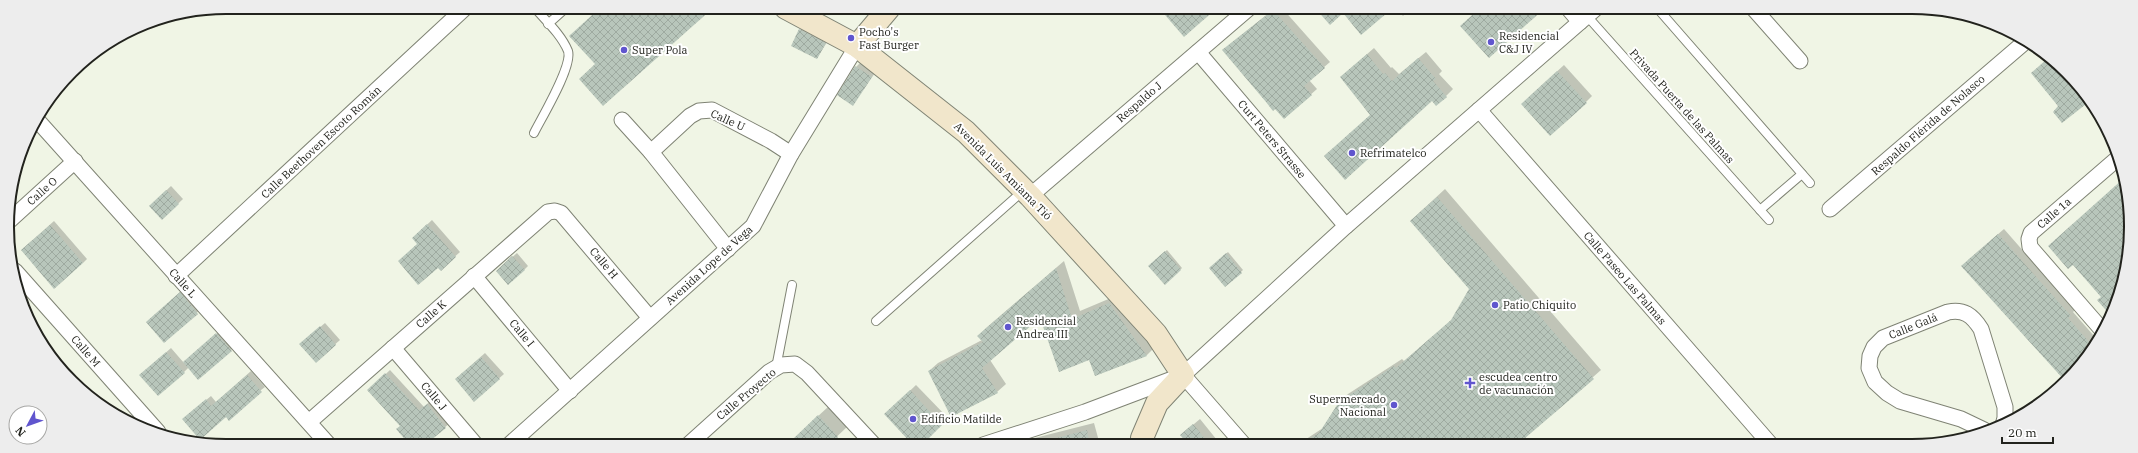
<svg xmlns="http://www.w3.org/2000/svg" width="2138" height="453" viewBox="0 0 2138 453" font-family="'IBM Plex Serif',serif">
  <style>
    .shadow { fill: #0003 }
    .building { fill: url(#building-cross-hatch) }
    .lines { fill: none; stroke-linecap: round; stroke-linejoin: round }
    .lane-casing { stroke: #7f8374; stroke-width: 10 }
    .street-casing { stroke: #7f8374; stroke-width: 17 }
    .secondary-casing { stroke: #7f8374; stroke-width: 24 }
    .lane { stroke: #fff; stroke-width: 8 }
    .street { stroke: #fff; stroke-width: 15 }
    .secondary { stroke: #f1e6cb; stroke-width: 22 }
    .poi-dot { fill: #6055ce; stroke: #fff; stroke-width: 1.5 }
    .labels { text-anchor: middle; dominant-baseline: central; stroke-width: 4; stroke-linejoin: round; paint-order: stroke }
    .poi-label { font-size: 11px; fill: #22231d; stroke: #fff; text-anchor: start }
    .street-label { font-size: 11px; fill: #22231d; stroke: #fff }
    .rim { fill: none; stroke: #22231d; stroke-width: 2 }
  </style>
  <defs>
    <pattern id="building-cross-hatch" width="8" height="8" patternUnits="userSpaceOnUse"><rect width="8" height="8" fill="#b8c6bb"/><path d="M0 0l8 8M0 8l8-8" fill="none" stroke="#9eaaa0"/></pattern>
  </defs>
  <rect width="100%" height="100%" fill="#f0f5e5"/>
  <g class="shadow">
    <path d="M595,7L711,8L707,11L596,64L598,10Z"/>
    <path d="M916,8H929L922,14Z"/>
    <path d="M1275,8H1282L1330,62L1309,80L1317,89L1284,118L1229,45Z"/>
    <path d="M1396,8H1411L1403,16Z"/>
    <path d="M804,26L829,39L817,58L800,30Z"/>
    <path d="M1374,48L1391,68L1392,67L1399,74L1426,52L1442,71L1439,74L1453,89L1446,96L1432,100L1345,179L1325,156L1371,115L1341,77Z"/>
    <path d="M860,63L875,73L853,104L856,67Z"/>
    <path d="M1564,65L1592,96L1586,102L1528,98Z"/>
    <path d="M2124,179L2129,255L2111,316L2099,300L2102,297L2056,240Z"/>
    <path d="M171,186L183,199L162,219L150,206Z"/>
    <path d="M1445,189L1601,370L1516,445H1297L1323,428L1340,402L1348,394L1402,359L1404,361L1453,319L1471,289L1419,213Z"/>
    <path d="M432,220L460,252L441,269L417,234Z"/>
    <path d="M54,221L87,259L83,263L26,246Z"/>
    <path d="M2004,229L2075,310L2073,312L2094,336L2091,339L2094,343L2066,382L1968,260Z"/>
    <path d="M1167,250L1182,268L1165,284L1149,266Z"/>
    <path d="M1228,252L1243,270L1225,286L1210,268Z"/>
    <path d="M517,253L528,266L524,270L501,267Z"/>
    <path d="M1064,261L1080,311L1118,295L1155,347L1147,355L1096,375L1090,359L1040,316L990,360L1006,384L997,392L929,371L938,363L982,340L978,336L986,328Z"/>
    <path d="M184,289L201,309L164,342L151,318Z"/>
    <path d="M325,323L340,340L316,361L305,340Z"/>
    <path d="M221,330L235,346L231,350L189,367L184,372L145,371L171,348L184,363Z"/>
    <path d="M485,353L504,374L474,400L460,375Z"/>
    <path d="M390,370L424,407L431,400L450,423L425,444H410L398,429L401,425L369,390Z"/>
    <path d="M251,371L265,387L226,416L188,415L211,396L216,402Z"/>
    <path d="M916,385L948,418L920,445L892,408Z"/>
    <path d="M829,406L848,426L828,445H787Z"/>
    <path d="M1200,419L1221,445H1186L1188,443V429Z"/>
    <path d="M1094,423L1100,445H1022L1027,440Z"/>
  </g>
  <g class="building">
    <path d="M601,7H672L713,8L603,106L579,79L595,64L569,36Z"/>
    <path d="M1159,8H1217L1184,37Z"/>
    <path d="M1315,8H1393L1361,35L1343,13L1330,25Z"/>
    <path d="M1480,8H1545L1489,58L1460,26Z"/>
    <path d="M1273,10L1325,68L1304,86L1312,95L1284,119L1275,109L1273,111L1266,102L1222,50Z"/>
    <path d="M799,29L826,43L817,59L791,46Z"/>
    <path d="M1367,54L1383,74L1385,73L1392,81L1418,58L1436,79L1433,81L1447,97L1436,106L1432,101L1345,180L1324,156L1370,115L1340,77Z"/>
    <path d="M2047,59L2086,93L2090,101L2062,123L2053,112L2058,106L2031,73Z"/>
    <path d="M855,66L872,77L853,106L837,95Z"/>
    <path d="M1557,71L1587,103L1550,136L1521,104Z"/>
    <path d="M2124,178L2129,255L2111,316L2097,300L2101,297L2073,265L2068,269L2048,246Z"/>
    <path d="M166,190L179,204L162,220L149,206Z"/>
    <path d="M1437,197L1594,379L1517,445H1300L1319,433L1339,402L1394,366L1396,368L1451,320L1469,289L1410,221Z"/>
    <path d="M427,224L456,257L441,271L438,268L418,285L398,261L417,244L412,238Z"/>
    <path d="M50,225L83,263L54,289L21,250Z"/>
    <path d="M1998,234L2071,316L2068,318L2089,342L2086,345L2089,350L2066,382L1961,266Z"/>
    <path d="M1165,251L1181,270L1165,285L1148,266Z"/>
    <path d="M1226,253L1242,273L1225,287L1209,268Z"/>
    <path d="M512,256L525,270L508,285L496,271Z"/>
    <path d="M1056,268L1072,319L1109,303L1147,356L1095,376L1089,360L1059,372L1040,318L982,368L998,393L951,417L928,371L983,342L977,336Z"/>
    <path d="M180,292L198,314L164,343L146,322Z"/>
    <path d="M320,326L336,345L316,363L299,344Z"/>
    <path d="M216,333L232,351L198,380L183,362Z"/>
    <path d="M166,352L185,373L158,396L139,375Z"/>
    <path d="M481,357L500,379L474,402L455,379Z"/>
    <path d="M385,373L419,410L427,404L446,428L426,444H409L396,429L400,426L367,390Z"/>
    <path d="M247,375L262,392L229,421L226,417L200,440L182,419L206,399L211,406Z"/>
    <path d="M910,390L942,425L922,445H913L884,414Z"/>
    <path d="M818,415L838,437L830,445H787Z"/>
    <path d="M1193,424L1210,445H1189L1180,435Z"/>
    <path d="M1087,430L1090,445H1050L1049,440Z"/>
  </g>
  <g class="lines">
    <g class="lane-casing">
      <g id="lane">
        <path d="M534,7C545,20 561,34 568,51C573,66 542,117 534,133"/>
        <path d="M1658,9L1810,183"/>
        <path d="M1587,16L1769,220"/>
        <path d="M548,24L567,7"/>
        <path d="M1760,210L1802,174"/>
        <path d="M876,321L1024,190"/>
        <path d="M776,368L792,285"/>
      </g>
    </g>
    <g class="street-casing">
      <g id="street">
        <path d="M1568,8L1580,22"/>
        <path d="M1754,9L1800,61"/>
        <path d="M1198,52L1346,226"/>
        <path d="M1479,110L1771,445"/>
        <path d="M622,120L651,152L728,249"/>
        <path d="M38,121L328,444"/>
        <path d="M651,152L690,116L699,111L712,110L771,141L791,154"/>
        <path d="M1030,196L1249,8"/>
        <path d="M1830,209L2026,41"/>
        <path d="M9,221L75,161"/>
        <path d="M15,271L158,432"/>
        <path d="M176,276L466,7"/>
        <path d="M474,276L570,391"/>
        <path d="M2103,331L2030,247L2029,239L2031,233L2118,158"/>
        <path d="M393,348L475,444"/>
        <path d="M1183,375L1244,445"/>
        <path d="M309,422L548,212L555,211L561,213L650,318"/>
        <path d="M1984,430L1961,419L1900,401L1887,393L1875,382L1869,368L1870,356L1874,347L1883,338L1948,312C1964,309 1972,315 1981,329L2005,407V418L2003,425"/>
        <path d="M510,444L753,226L791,154L857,46"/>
        <path d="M688,445L769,372L781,365L795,364L807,373L874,445"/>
        <path d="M983,445L1085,412L1183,375L1346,226L1596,8"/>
      </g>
    </g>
    <g class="secondary-casing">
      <g id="secondary">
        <path d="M786,8L857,46L966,132L1030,196L1156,334L1183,375L1157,403L1142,438L1143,445"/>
        <path d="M857,46L889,8"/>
      </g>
    </g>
    <use href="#lane" class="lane"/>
    <use href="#street" class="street"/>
    <use href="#secondary" class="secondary"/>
  </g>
  <g class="poi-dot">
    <circle cx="851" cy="38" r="4"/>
    <circle cx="1491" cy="42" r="4"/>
    <circle cx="624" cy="50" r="4"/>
    <circle cx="1352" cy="153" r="4"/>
    <circle cx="1495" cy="305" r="4"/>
    <circle cx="1008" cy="327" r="4"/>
    <path d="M1468 377h4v4h4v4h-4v4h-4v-4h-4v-4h4z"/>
    <circle cx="1394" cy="405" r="4"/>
    <circle cx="913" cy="419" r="4"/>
  </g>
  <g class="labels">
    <g class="poi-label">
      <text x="859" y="32">Pocho's<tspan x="859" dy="13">Fast Burger</tspan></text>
      <text x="1499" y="36">Residencial<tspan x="1499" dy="13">C&amp;J IV</tspan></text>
      <text x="632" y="50">Super Pola</text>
      <text x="1360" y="153">Refrimatelco</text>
      <text x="1503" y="305">Patio Chiquito</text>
      <text x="1016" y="321">Residencial<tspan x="1016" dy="13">Andrea III</tspan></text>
      <text x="1479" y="377">escudea centro<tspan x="1479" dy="13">de vacunación</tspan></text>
      <text x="1386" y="399" text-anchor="end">Supermercado<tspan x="1386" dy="13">Nacional</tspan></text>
      <text x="921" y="419">Edificio Matilde</text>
    </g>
    <g class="street-label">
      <text transform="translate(1139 102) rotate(-41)">Respaldo J</text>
      <text transform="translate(1682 106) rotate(48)">Privada Puerta de las Palmas</text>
      <text transform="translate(728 120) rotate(24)">Calle U</text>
      <text transform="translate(1928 125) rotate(-41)">Respaldo Flérida de Nolasco</text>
      <text transform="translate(1272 139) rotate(50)">Curt Peters Strasse</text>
      <text transform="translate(321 142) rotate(-43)">Calle Beethoven Escoto Román</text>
      <text transform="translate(1003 171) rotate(45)">Avenida Luis Amiama Tió</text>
      <text transform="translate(42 191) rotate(-42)">Calle O</text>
      <text transform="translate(2054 213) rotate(-41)">Calle 1a</text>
      <text transform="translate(604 263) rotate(50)">Calle H</text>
      <text transform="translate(709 265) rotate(-42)">Avenida Lope de Vega</text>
      <text transform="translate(1625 278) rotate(49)">Calle Paseo Las Palmas</text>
      <text transform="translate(183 283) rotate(48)">Calle L</text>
      <text transform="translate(431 314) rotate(-41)">Calle K</text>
      <text transform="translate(1913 326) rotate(-22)">Calle Galá</text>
      <text transform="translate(522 333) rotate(50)">Calle I</text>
      <text transform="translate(86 351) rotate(49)">Calle M</text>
      <text transform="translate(746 394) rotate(-40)">Calle Proyecto</text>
      <text transform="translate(434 396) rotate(50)">Calle J</text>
    </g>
  </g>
  <path d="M0 0H2138V453H0ZM226 14H1912A212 212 0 0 1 2124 226V227A212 212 0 0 1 1912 439H226A212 212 0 0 1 14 227V226A212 212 0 0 1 226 14Z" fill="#ededed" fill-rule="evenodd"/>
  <path class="rim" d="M226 14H1912A212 212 0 0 1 2124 226V227A212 212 0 0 1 1912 439H226A212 212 0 0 1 14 227V226A212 212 0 0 1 226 14Z"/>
  <g transform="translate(28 425) rotate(229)"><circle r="19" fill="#ffffff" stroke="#a7a7a5"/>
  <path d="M0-3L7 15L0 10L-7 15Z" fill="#6055ce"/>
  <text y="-6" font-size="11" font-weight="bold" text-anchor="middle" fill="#22231d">N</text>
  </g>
  <path d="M2002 437v6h51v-6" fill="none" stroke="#22231d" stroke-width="2"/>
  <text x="2008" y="437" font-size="12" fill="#22231d" stroke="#ffffff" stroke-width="3" paint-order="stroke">20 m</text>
</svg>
